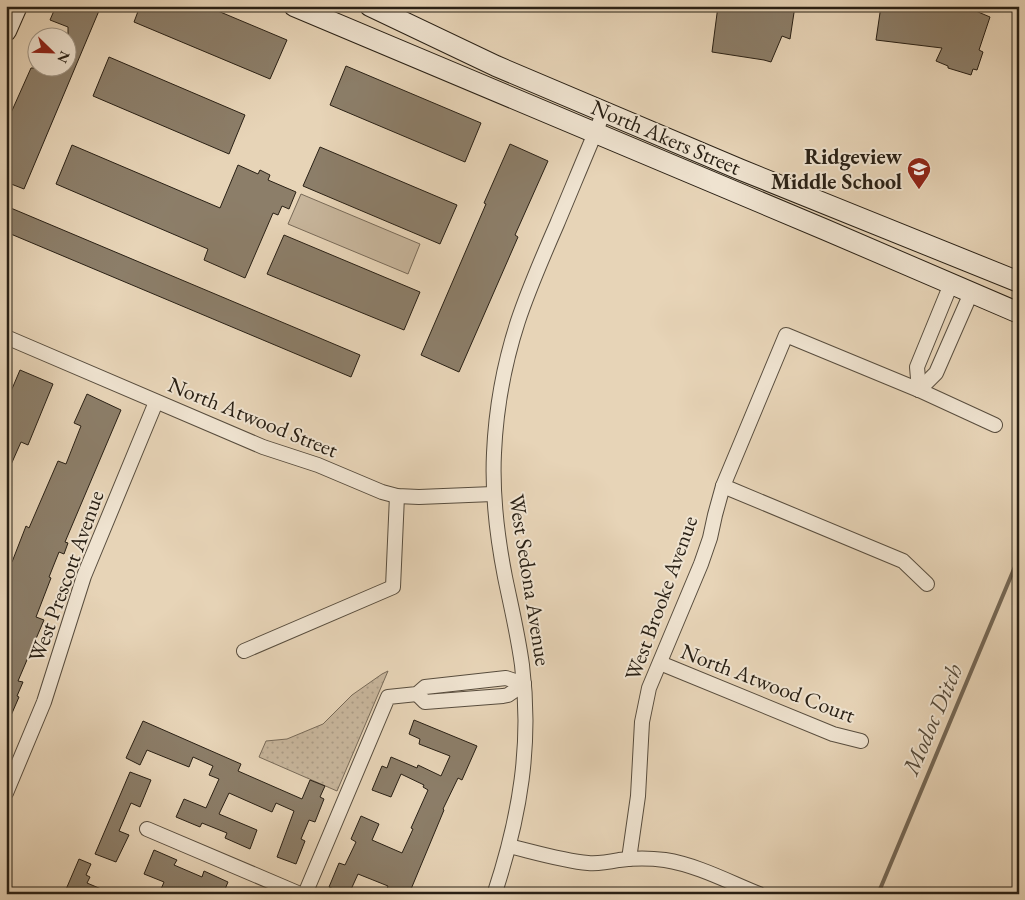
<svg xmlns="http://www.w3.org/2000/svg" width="1025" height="900" viewBox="0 0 1025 900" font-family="'EB Garamond',serif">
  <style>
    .grass { fill: #c7b59b; stroke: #786a58 }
    .park { fill: url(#park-dots); stroke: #786a58 }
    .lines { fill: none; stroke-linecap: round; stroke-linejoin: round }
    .stream { stroke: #746755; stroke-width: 4 }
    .building { fill: #8c7e69; stroke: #292015 }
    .street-casing { stroke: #584d3e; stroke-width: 16 }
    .secondary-casing { stroke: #292015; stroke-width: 22 }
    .street { stroke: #efe3d0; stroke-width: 14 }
    .secondary { stroke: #efe3d0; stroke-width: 20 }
    .labels { text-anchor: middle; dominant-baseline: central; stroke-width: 4; stroke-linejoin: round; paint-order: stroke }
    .street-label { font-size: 22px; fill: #292015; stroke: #efe3d0 }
    .poi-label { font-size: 22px; font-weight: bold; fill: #292015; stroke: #efe3d0; text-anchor: end }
    .water-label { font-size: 24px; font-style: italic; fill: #554a3a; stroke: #efe3d0 }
  </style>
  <defs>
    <pattern id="park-dots" width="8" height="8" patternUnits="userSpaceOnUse" patternTransform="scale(1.25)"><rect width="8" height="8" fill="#c7b59b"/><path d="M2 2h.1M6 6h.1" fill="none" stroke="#ab9b85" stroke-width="1.8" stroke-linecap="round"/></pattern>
  </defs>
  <rect width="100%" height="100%" fill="#e7d4b7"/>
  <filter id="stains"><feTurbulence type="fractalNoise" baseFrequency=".004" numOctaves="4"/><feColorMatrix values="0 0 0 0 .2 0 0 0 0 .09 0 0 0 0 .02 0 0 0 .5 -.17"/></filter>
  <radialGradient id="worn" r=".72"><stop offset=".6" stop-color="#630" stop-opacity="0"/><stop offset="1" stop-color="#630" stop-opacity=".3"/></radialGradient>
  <path class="grass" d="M301,194L420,244L408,274L288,224Z"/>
  <path class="park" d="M388,671L337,791L259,757L266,741L287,739L323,724L352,695L382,674Z"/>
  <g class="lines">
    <path class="stream" d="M878,894L1019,557"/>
  </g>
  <g class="building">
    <path d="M56,6H101L24,189L6,182V124L31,68H68V27L50,20Z"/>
    <path d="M140,6H206L287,40L270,79L134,22Z"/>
    <path d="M718,6H795L790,39L782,36L771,62L764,60L712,52Z"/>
    <path d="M881,6H964L990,17L979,50L983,52L977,70L973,69L971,75L948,68V66L936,61L942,48L876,40Z"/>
    <path d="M109,57L245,115L229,154L93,96Z"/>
    <path d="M346,66L481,123L465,162L330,105Z"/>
    <path d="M510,144L548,161L515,235L518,237L459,372L421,355L486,204L484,203Z"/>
    <path d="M72,145L220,208L238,165L258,174L260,170L270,175L268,180L296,192L289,209L282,206L278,215L273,213L245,278L204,260L208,249L56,184Z"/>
    <path d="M320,147L457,205L440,244L303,186Z"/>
    <path d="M6,206L360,355L351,377L6,232Z"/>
    <path d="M284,235L420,292L404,330L267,274Z"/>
    <path d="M20,370L53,384L28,445L21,442L6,476V403Z"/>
    <path d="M87,394L121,410L65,542L68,543L64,554L59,552L49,577L51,578L36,617L44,620L18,681L23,682L17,696L19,697L6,727V611L11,601L6,599V569L10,561L12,562L26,526L29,528L58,461L66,464L81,426L74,423Z"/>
    <path d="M414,720L477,746L462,780L458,778L443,809L444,810L409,894H385L388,886L358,874L349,894H345L329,887L339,863L345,865L356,842L351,839L361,816L379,824L372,840L402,853L413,829L411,828L428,790L423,787L424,785L401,774L391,797L372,790L382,766L387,768L391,757L417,768L418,765L441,776L450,756L419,744L420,739L409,734Z"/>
    <path d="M143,721L241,764L238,771L302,799L310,780L325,786L320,797L324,799L315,822L309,820L301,839L305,841L296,864L277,857L294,811L276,803L272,812L229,793L219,814L257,830L250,849L225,838L227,833L202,823L200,827L176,817L184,799L206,808L219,779L209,775L213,766L193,757L189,767L147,750L140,765L126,758Z"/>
    <path d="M130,772L151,780L140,807L131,803L119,831L129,835L116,862L95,854Z"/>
    <path d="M154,850L177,860L174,865L202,877L204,871L228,882L223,894H159L164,882L144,874Z"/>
    <path d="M79,859L91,864L86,875L90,877L87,883L113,894H64Z"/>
  </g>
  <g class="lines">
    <g class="street-casing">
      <g id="street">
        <path d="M6,337L263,447L318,465L382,492L397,496L419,497L493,494"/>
        <path d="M919,390L917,367L951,284"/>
        <path d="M919,390L936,373L971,293"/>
        <path d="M723,486L903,561L927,584"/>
        <path d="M244,651L393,587L397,496"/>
        <path d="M660,663L833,734L861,741"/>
        <path d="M417,694L425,702L503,696L508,695L524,684"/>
        <path d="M6,793L44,702L84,576L156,402"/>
        <path d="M147,829L300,894"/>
        <path d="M509,846C534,852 564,861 588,863C599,864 609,862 619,860C634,858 650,858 665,860C697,865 729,882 759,894"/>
        <path d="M629,859L638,796L642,722L649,688L701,564L710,538L715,515L723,486L786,335L919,390L995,425"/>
        <path d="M495,892C520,816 532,744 522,665C518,635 511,606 505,577C497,536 492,494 494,453C496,408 504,364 518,321C529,288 543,256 557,224C573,186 588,149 604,112"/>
        <path d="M305,894L388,697L417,694L425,687L506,678L524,684"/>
      </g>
    </g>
    <g class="secondary-casing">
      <g id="secondary">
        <path d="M294,6L826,230L1019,313"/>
        <path d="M370,6L496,66L739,169L1019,282"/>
        <path d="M6,31L17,6"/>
      </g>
    </g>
    <use href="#street" class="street"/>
    <use href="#secondary" class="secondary"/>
  </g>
  <defs>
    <g id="school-pin" transform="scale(1.25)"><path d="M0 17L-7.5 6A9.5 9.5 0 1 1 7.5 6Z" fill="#8f2418" stroke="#efe3d0"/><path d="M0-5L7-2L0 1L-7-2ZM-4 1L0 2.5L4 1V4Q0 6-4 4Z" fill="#fff"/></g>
  </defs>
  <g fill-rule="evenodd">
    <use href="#school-pin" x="919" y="169"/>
  </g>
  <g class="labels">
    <g class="street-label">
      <text transform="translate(666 137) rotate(23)">North Akers Street</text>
      <text transform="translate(253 417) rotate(22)">North Atwood Street</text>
      <text transform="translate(66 576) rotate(-70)">West Prescott Avenue</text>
      <text transform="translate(530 580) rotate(81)">West Sedona Avenue</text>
      <text transform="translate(661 598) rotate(-70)">West Brooke Avenue</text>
      <text transform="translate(768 683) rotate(21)">North Atwood Court</text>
    </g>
    <g class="poi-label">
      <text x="902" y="156">Ridgeview<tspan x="902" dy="25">Middle School</tspan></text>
    </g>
    <g class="water-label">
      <text transform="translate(932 719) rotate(-67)">Modoc Ditch</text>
    </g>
  </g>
  <rect width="1025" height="900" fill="none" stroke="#e7d4b7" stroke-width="25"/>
  <rect x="8" y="8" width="1010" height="885" fill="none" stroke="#292015" stroke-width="2.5"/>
  <rect x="12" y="12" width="1000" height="875" fill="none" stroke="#292015"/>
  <g transform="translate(52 52) rotate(113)"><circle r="24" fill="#efe3d0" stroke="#a09585"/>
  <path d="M0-4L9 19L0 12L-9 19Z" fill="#8f2418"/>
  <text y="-8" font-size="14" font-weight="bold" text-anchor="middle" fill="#292015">N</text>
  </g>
  <rect width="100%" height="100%" filter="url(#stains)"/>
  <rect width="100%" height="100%" fill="url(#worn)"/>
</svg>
